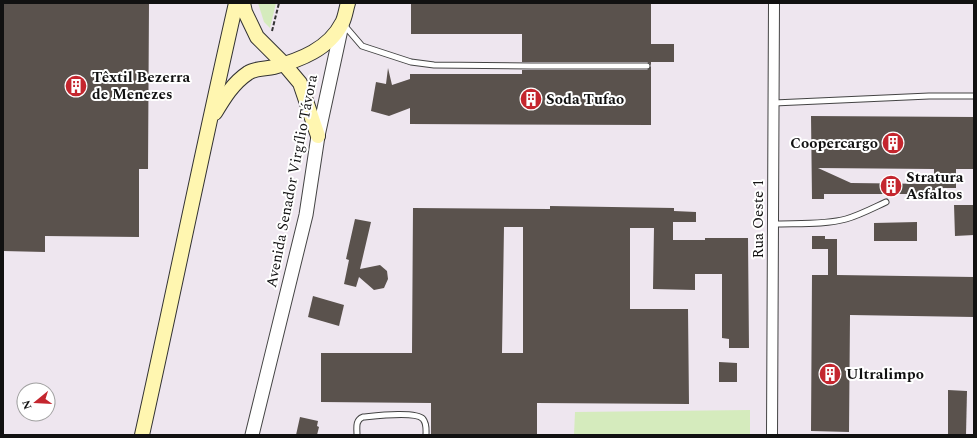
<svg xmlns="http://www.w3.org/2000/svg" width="977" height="438" viewBox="0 0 977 438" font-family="Spectral,serif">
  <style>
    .industrial { fill: #eee6ef; fill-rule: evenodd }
    .green { fill: #d5ebbd }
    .building { fill: #5a524d; fill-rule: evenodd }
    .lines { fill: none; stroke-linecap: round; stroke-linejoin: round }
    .service-casing { stroke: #444; stroke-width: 7 }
    .minor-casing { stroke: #444; stroke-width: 12 }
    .tertiary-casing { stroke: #444; stroke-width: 15 }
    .secondary-casing { stroke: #333; stroke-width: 16 }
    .path { stroke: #333; stroke-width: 2; stroke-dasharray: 4 2; stroke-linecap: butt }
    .service { stroke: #fff; stroke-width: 5 }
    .minor { stroke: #fff; stroke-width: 10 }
    .tertiary { stroke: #fff; stroke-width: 13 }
    .secondary { stroke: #fff6b0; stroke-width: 14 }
    .labels { text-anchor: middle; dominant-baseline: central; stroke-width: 4; stroke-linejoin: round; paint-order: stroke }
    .poi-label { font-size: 15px; font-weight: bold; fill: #111; stroke: #fff; text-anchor: start }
    .street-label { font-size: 15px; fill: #111; stroke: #fff }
  </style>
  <rect width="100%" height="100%" fill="#fffdf5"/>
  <path class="industrial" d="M3,3H974V435H3ZM24,390H48V414H24Z"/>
  <g class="green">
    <path d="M258,3H276L270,28L264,22Z"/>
    <path d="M750,410V435H574L575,412Z"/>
  </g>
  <g class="building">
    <path d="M3,3H149L148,169H139V237L45,236V252L3,251Z"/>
    <path d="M411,3H651V44H674V62H651V125L410,124V108L389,116L371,111L376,82L386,84L388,68L392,85L410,79V74H522V70H647L651,66L650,64L647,62H522V34H411Z"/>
    <path d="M811,116L974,117V169H956V188H935V194H824V199H812ZM818,168L934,169V184L851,183Z"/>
    <path d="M954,205H974V235L955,236Z"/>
    <path d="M550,206L674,208V211L696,212V222H673V240H705V238H748L749,348H729V339L722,338V274H695V290L653,289L654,228H630V309H688L689,404L537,403V435H431V403L321,402V353H412L413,208L550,209ZM504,227H523V353H502Z"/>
    <path d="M355,219L371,222L360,269L380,265L387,271L388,279L384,288L374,290L359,277L356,287L344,284L349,260L346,259Z"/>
    <path d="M917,222V241H874V223Z"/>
    <path d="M812,236H825V239H837V275L974,277V317L850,315L849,432L811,431L812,275H828V249H812Z"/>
    <path d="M313,296L344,305L339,326L308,317Z"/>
    <path d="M719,362L737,363V382H719Z"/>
    <path d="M948,390L967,391L966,435H948Z"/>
    <path d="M300,417L318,421L317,426L319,427L317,435H296Z"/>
  </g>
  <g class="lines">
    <g class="service-casing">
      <g id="service">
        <path d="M344,25L362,46L411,62L434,65L531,66H647"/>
        <path d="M774,103L929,96H974"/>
        <path d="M773,224C795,223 825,225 846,219C860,215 873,208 886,202"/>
        <path d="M357,435C357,428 355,420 363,417C374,416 416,411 423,419C427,424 426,430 426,435"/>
      </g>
    </g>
    <g class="minor-casing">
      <path id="minor" d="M772,435L774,3"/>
    </g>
    <g class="tertiary-casing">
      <path id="tertiary" d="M252,435L306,215L318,136L342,25"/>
    </g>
    <g class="secondary-casing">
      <g id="secondary">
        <path d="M243,3L245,12L257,37L284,64L300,83L318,136"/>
        <path d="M215,113C224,98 233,83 248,73C255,68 266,69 274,67C300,60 329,49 342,23C345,18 346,9 348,3"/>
        <path d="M142,435C174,291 203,147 236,3"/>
      </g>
    </g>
    <path class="path" d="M272,31L279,3"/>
    <use href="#service" class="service"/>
    <use href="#minor" class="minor"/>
    <use href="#tertiary" class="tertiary"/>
    <use href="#secondary" class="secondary"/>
  </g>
  <defs>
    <g id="building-disc" transform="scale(1.15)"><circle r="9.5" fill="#c4262e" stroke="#fff"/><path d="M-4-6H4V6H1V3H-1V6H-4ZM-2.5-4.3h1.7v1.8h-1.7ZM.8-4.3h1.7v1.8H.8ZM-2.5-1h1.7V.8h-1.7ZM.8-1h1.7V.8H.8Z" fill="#fff"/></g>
  </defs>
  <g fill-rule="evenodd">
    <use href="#building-disc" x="76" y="86"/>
    <use href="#building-disc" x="531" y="99"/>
    <use href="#building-disc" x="893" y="143"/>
    <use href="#building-disc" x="891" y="186"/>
    <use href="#building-disc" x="830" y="374"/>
  </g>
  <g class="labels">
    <g class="poi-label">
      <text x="92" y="77">Têxtil Bezerra<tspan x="92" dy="17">de Menezes</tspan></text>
      <text x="546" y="99">Soda Tufao</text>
      <text x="878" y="143" text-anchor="end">Coopercargo</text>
      <text x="906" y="177">Stratura<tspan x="906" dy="17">Asfaltos</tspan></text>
      <text x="846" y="374">Ultralimpo</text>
    </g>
    <g class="street-label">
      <text transform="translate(292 181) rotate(-79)">Avenida Senador Virgílio Távora</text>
      <text transform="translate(758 219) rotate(-90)">Rua Oeste 1</text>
    </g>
  </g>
  <rect width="977" height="438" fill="none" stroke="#111111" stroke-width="8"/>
  <g transform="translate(36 402) rotate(252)"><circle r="19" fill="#ffffff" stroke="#a0a0a0"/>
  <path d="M0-3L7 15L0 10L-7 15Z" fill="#c4262e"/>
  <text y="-6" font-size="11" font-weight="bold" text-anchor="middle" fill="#111111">N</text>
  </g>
</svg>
